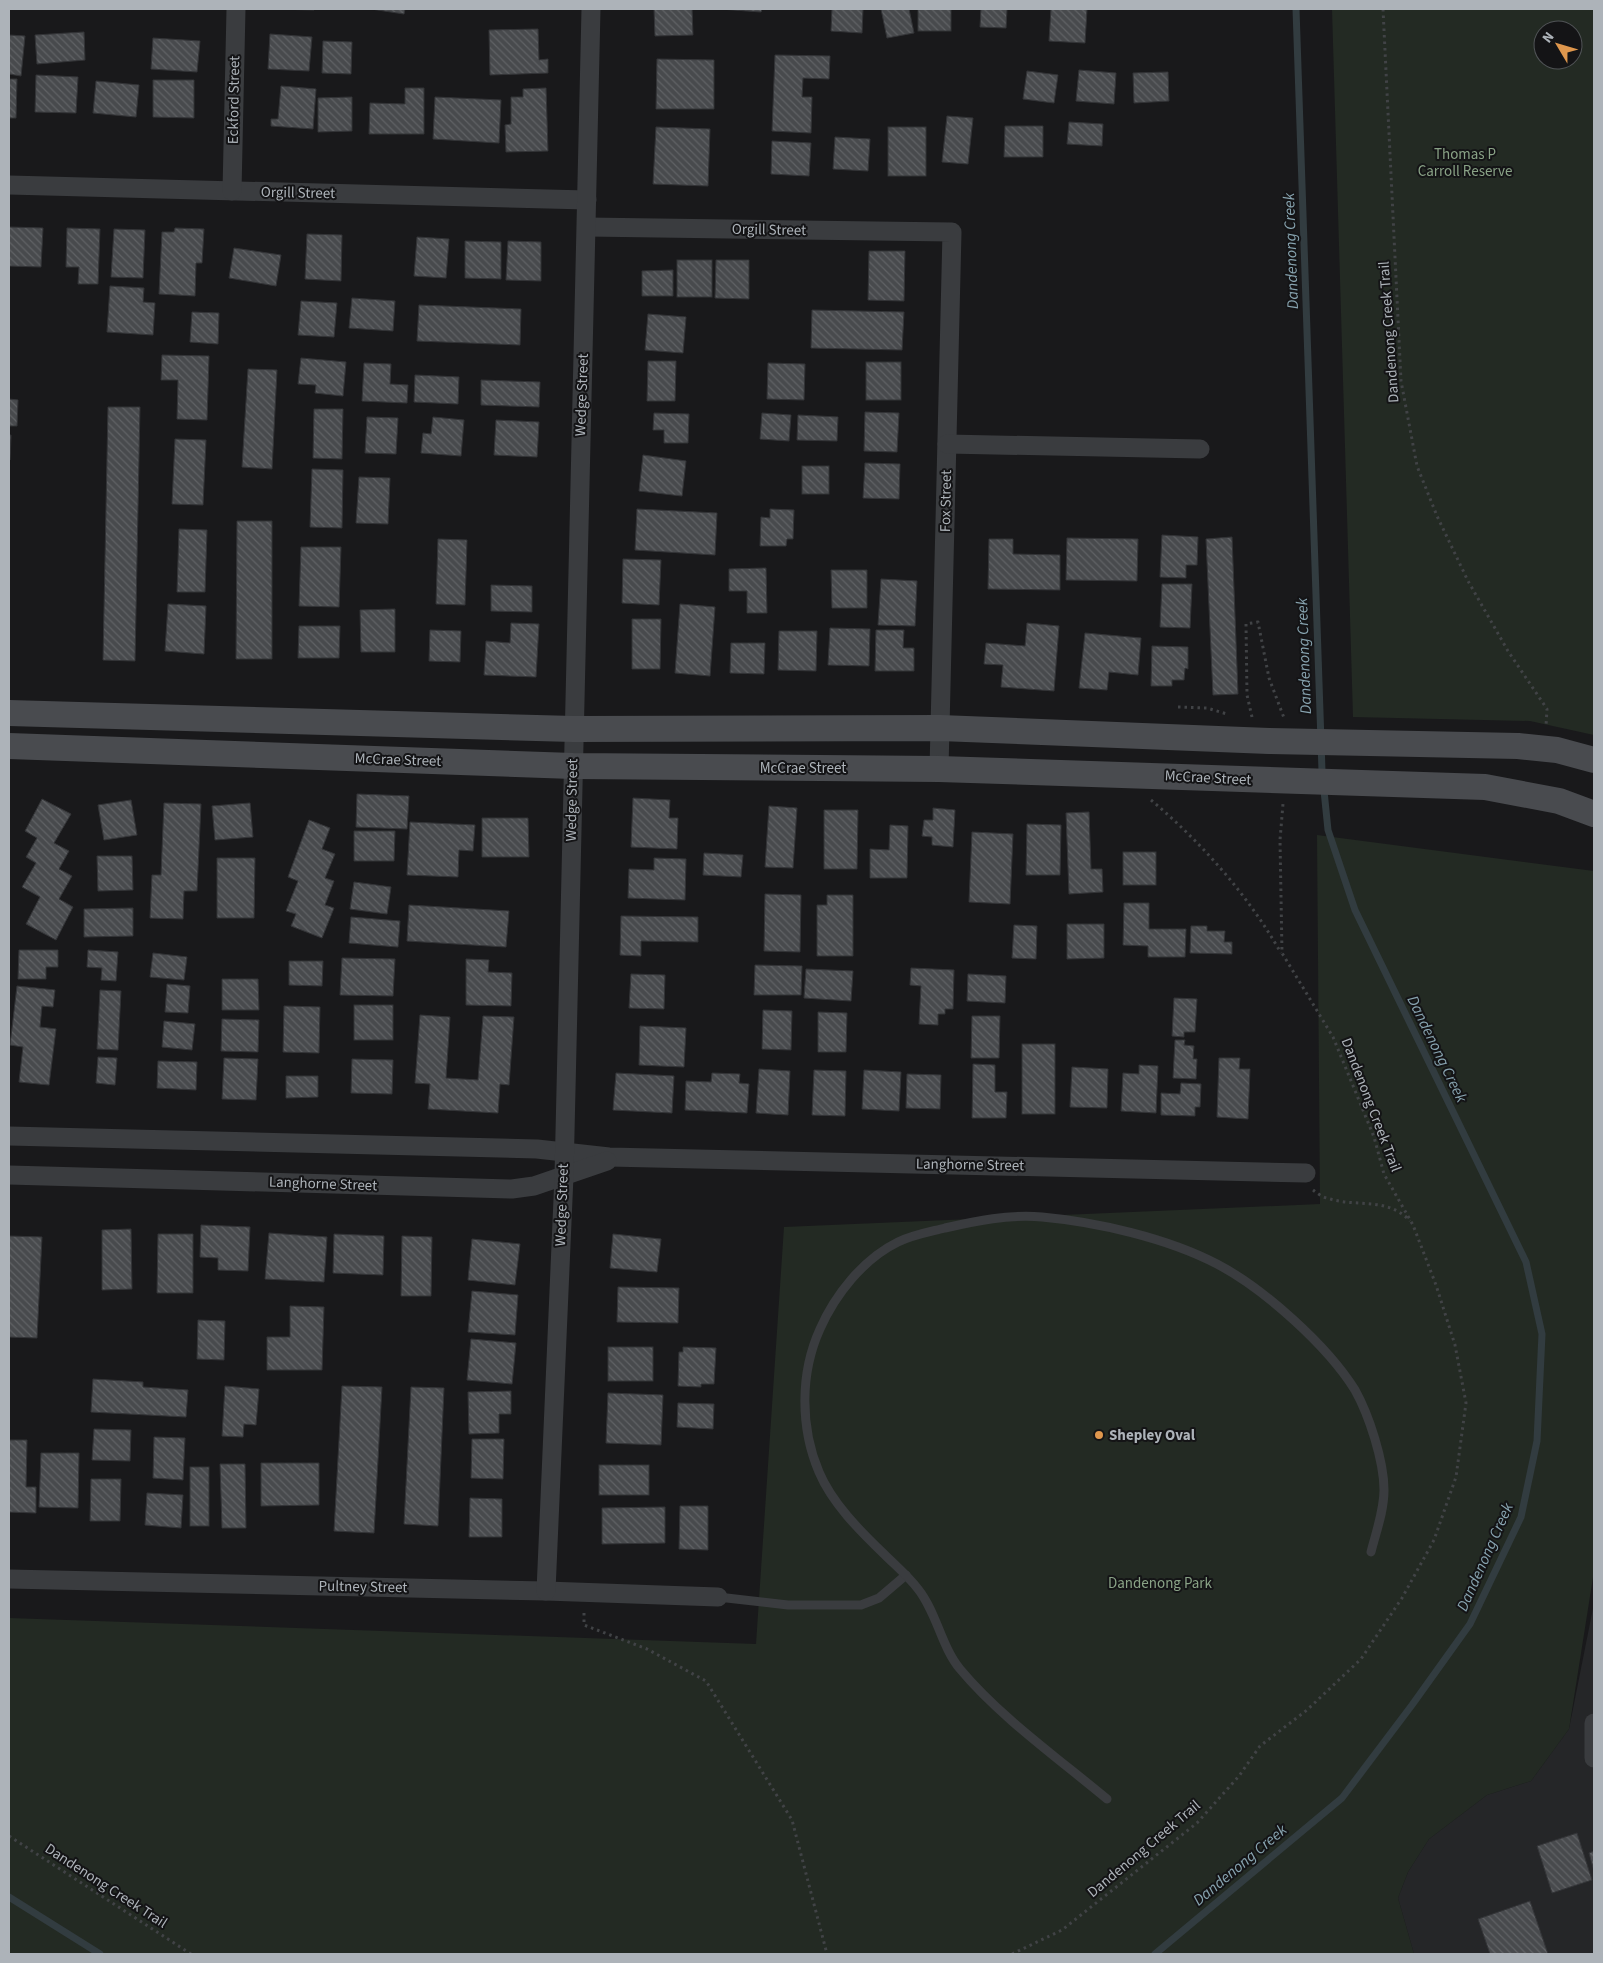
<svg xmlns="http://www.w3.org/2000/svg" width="1603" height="1963" viewBox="0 0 1603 1963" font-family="'Source Sans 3',sans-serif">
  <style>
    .built { fill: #252628 }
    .green { fill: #232a23; fill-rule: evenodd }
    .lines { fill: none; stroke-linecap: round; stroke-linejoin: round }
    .stream { stroke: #323c40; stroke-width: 7 }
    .building { fill: url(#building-back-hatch); stroke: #333437 }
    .path { stroke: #414346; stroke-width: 3; stroke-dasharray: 2.5 4; stroke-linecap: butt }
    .lane { stroke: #3a3c3f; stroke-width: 9 }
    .street { stroke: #3a3c3f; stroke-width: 19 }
    .secondary { stroke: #494b4f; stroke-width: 26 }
    .poi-dot { fill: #df974d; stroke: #141416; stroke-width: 2 }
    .labels { text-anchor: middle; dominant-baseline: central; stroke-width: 4; stroke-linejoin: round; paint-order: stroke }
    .street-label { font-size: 15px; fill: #adb3b9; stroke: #141416 }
    .park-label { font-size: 15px; fill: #89a286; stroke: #141416 }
    .poi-label { font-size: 15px; font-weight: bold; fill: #adb3b9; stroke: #141416; text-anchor: start }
    .water-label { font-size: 16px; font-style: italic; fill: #88a4b0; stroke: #141416 }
  </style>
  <defs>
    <pattern id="building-back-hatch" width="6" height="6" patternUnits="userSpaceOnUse" patternTransform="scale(1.25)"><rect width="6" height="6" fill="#484a4d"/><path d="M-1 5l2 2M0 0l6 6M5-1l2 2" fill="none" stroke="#606265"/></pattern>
  </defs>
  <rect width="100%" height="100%" fill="#19191b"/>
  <path class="built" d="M1594,1603V1954H1414L1398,1898L1408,1872L1429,1839L1487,1795L1531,1781L1569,1729Z"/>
  <g class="green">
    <path d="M1332,9H1594V735L1530,721L1353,717ZM1543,30H1573V60H1543Z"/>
    <path d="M1317,835L1594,871V1571L1569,1729L1531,1781L1487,1795L1429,1839L1408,1872L1398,1898L1414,1954H9V1618L756,1644L784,1227L1320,1204Z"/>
  </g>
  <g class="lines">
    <g class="stream">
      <path d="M9,1897L100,1954"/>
      <path d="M1155,1954L1342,1798L1412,1705L1470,1624L1521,1517L1537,1441L1542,1334L1526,1262L1355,910L1328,830L1322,771L1296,9"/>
    </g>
  </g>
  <g class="building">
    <path d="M274,9H314V10Z"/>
    <path d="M371,9H405L404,14Z"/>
    <path d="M654,9H692L693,35L655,36Z"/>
    <path d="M720,9H762L761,12Z"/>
    <path d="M832,9H863L862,33L831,31Z"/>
    <path d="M881,9H909L914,33L887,38Z"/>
    <rect x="918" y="9" width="33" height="22"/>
    <path d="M981,9H1007L1006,28L980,27Z"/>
    <path d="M1051,9H1087L1085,43L1049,41Z"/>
    <path d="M538,29L539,60L548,59V73L490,75L489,30Z"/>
    <path d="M84,32L85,60L37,64L35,35Z"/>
    <path d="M270,34L312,37L309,71L268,69Z"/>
    <path d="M9,35L25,36L21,76L9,74Z"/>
    <path d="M153,38L200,41L197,72L151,69Z"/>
    <path d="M323,41L352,42L351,74L322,73Z"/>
    <path d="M775,55L830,56L829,79L803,78L802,97H812L811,133L772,131Z"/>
    <path d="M657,59L714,60V109H656Z"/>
    <path d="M1079,70L1116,73L1114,104L1076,101Z"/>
    <path d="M1027,71L1058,75L1054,103L1023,99Z"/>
    <path d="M1168,72L1169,101L1134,103L1133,73Z"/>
    <path d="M36,75L78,77L76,113L35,112Z"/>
    <path d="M9,79H17L16,118H9Z"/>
    <path d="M153,80H194V118L153,117Z"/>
    <path d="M96,81L139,85L136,117L93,113Z"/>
    <path d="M281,86L316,89L313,129L271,126V119H278Z"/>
    <path d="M405,88H424V134H369L370,103L405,104Z"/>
    <path d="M546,88L548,151L506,152L505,125L511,124V97H523V89Z"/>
    <path d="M352,97V131L318,132V98Z"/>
    <path d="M435,97L501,100L499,143L433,139Z"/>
    <path d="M947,116L973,118L968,164L942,162Z"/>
    <path d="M1069,122L1103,124L1102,146L1067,144Z"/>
    <path d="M1005,126H1043V157H1004Z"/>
    <path d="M656,127L710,129L708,186L653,184Z"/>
    <rect x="888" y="127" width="38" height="49"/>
    <path d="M835,137L870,139L868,171L833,169Z"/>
    <path d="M772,141L811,143L809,176L771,174Z"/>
    <path d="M9,227L43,228L41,267L9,266Z"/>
    <path d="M67,228L100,229L98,284H78L79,267H66Z"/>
    <path d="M175,228L204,229L202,263H196L195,296L159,294L162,232H174Z"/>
    <path d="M114,229L145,230L143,278L111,277Z"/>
    <path d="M307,234L342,235L341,281L305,279Z"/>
    <path d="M417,237L449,239L446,278L414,276Z"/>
    <path d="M465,241L501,242V279L465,278Z"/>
    <path d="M508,241L541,242V281L506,280Z"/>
    <path d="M234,248L281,255L276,286L229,278Z"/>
    <path d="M869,251H905L904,301L868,300Z"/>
    <rect x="677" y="260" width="35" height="37"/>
    <path d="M716,260H749V299L715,298Z"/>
    <path d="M673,270V296H642V271Z"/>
    <path d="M110,286L144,288L143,302L155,303L153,335L107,332Z"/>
    <path d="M352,298L395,301L393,331L349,328Z"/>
    <path d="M301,301L337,303L334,337L298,335Z"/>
    <path d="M419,305L521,309L520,345L417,341Z"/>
    <path d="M812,310L904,312L902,350L811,348Z"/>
    <path d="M192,312L219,313L218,344L190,342Z"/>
    <path d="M648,314L686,317L683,353L645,350Z"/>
    <path d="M162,355L209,356L207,420L177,419L178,380H161Z"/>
    <path d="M301,358L346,362L343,396L315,393L316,385L298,384Z"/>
    <path d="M648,361H676L675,401H647Z"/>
    <rect x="866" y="362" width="35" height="38"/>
    <path d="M364,363L391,364L390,384L408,385L407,403L362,401Z"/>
    <path d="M768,363L805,364L804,400L767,399Z"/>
    <path d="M248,369L277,370L272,469L242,467Z"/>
    <path d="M415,375L459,377L458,404L414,402Z"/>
    <path d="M481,380L540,382L539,407L481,405Z"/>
    <path d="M9,399L18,400L17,426H9Z"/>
    <path d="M108,407H140L135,661L103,660Z"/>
    <path d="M314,409H343L342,459L313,458Z"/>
    <path d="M865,412L899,413L897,452L864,451Z"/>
    <path d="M654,413L689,414L688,443H664V430H653Z"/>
    <path d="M762,413L791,415L789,441L760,439Z"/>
    <path d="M798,415L838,417L837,441L797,440Z"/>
    <path d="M367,417L398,418L396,454L365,453Z"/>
    <path d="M433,417L464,420L461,456L421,453L423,433L431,434Z"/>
    <path d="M496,420L539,422L537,457L494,455Z"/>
    <path d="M9,435H11L10,460H9Z"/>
    <path d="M175,439L206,440L203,505L172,504Z"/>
    <path d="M643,455L686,461L682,496L639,491Z"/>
    <path d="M865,463L900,464L899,499L863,498Z"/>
    <rect x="802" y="466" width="27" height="28"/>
    <path d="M312,469L343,470L342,528L310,527Z"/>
    <path d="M359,477L390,478L388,524L356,523Z"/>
    <path d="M637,509L717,513L715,555L635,550Z"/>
    <path d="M770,509L794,510L793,539H787L786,546H760L761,517L770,518Z"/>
    <path d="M237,521H272V659H236Z"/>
    <path d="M179,529L207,530L205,592H177Z"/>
    <path d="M1162,535L1198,537L1197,565H1186V578L1160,577Z"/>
    <path d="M1232,537L1238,694L1213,695L1206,539Z"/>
    <path d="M1067,538L1138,539L1137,581L1066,580Z"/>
    <path d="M438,539L467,540L465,605L436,604Z"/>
    <path d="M989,539H1013V554L1060,555V590L988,589Z"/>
    <path d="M301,547H341L339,607L299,606Z"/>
    <path d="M623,559L661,560L659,605L622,603Z"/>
    <path d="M766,568L767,613H747V591H729V569Z"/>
    <path d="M831,570H867V608H832Z"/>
    <path d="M881,579L917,581L915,626L878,625Z"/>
    <path d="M1162,584H1192L1190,628L1160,627Z"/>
    <path d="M491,585L532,586V612L491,611Z"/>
    <path d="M168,604L206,606L204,654L165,651Z"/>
    <path d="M680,604L715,607L710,676L675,673Z"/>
    <path d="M395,609V652H361L360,610Z"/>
    <path d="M632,619H661L660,669H632Z"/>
    <path d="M511,623L539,624L536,677L484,675L486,641L510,643Z"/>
    <path d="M1027,623L1059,626L1054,691L1001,687L1003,665L984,664L986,643L1025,646Z"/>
    <path d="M299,626H340L339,658H298Z"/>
    <path d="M830,628L870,629L869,666L828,665Z"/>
    <path d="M430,630L461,631L460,662L429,661Z"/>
    <path d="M876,630H904L903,648H914V671H875Z"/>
    <path d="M779,631H817L816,671L778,670Z"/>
    <path d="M1085,633L1141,638L1138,675L1109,672L1107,690L1079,688Z"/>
    <path d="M731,643H765L764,674L730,673Z"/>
    <path d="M1152,646L1188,647V669L1185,668L1184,680H1172V686H1151Z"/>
    <path d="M357,794L409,796L407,829L356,827Z"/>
    <path d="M633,798L670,800L669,818H678L677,849L631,847Z"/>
    <path d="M42,799L71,814L54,843L69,851L59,869L72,876L59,899L73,907L56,940L26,924L40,897L22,887L36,863L26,857L37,838L25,831Z"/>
    <path d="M131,800L137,835L104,840L98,805Z"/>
    <path d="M164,803L201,804L197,891H184L183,919L150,918L152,875H161Z"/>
    <path d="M250,803L253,837L215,840L212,806Z"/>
    <path d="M769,806L797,808L793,868L765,867Z"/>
    <path d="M933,808L955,810L953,847L932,845V837L922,836L924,820H933Z"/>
    <path d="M824,810H858L857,869H824Z"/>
    <path d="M1089,812L1091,869H1102L1103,892L1069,894L1066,813Z"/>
    <path d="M482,818H528L529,857H482Z"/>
    <path d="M309,820L330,828L322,849L335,854L325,878L334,881L325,905L334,908L322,938L291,926L296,914L286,911L298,881L288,877Z"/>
    <path d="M410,822L475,825L473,851L459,850L458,877L407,875Z"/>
    <path d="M1027,824L1061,825L1060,875H1026Z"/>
    <path d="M890,825L908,826L907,878H870V849L889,850Z"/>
    <path d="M354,831H395L394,861H354Z"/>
    <path d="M972,832L1013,834L1010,904L969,902Z"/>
    <rect x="1123" y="852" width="33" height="33"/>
    <path d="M704,853L743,855L741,877L703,875Z"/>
    <path d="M97,856H132L133,890L98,891Z"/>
    <path d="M217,858H255L254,918H217Z"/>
    <path d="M654,858L686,859L685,900L628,898L629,869L654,870Z"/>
    <path d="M354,882L391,887L387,914L350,909Z"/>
    <path d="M765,894L801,895L800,952L764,951Z"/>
    <path d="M827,895H853V956H817V905H827Z"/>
    <path d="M1124,903H1149V929H1186L1185,957H1148V946L1123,945Z"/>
    <path d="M409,905L509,911L506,947L407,941Z"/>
    <path d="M133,908V936L84,937V909Z"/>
    <path d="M621,916L698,917V942L641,941V956L620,955Z"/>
    <path d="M351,917L400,921L398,947L349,943Z"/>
    <path d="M1067,924H1104V958L1067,959Z"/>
    <path d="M1014,925L1037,926L1036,959L1012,958Z"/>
    <path d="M1191,926H1207V931H1225L1224,942H1232V954L1190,953Z"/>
    <path d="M19,950H58V967H46V979H18Z"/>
    <path d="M88,950L118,952L116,981L101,980L102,968L87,967Z"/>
    <path d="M153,953L187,957L184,980L150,977Z"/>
    <path d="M342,958L395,959L393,996L340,995Z"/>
    <path d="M466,959L489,960L488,972L512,973L511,1006L466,1005Z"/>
    <path d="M289,961H323L322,986L289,985Z"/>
    <path d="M755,965L802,966L801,995H754Z"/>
    <path d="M911,968L954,970L953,1009H945V1014H938V1025L919,1024L921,986L910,985Z"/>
    <path d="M806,969L853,971L851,1001L804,998Z"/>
    <path d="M631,974L665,975L664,1009L629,1008Z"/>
    <path d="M968,974L1006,976L1005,1003L967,1001Z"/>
    <path d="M222,979H258L259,1010H222Z"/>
    <path d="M167,984L190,986L188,1013L165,1012Z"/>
    <path d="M17,986L55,990L53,1007L42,1006L40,1027L56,1029L49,1085L19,1082L23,1047L10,1045Z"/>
    <path d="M100,990L121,991L118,1050L97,1049Z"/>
    <path d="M1174,998L1197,999L1195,1032H1184V1037L1172,1036Z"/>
    <rect x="354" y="1005" width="39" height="35"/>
    <path d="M284,1006L320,1007L319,1053L283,1052Z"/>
    <path d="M763,1010L792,1011L791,1050L762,1049Z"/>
    <path d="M818,1012L847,1013L846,1052H818Z"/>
    <path d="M420,1015L450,1017L446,1078L478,1080L483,1016L514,1017L509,1085L500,1084L498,1113L428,1109L430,1084L415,1083Z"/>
    <path d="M972,1016H1000L999,1058H971Z"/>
    <path d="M222,1019L259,1020L258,1052L221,1051Z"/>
    <path d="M164,1021L195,1024L192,1050L162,1047Z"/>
    <path d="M640,1026L686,1028L684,1067L639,1065Z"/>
    <path d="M1175,1040H1185L1184,1045L1194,1046L1193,1059H1197L1196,1079L1173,1078Z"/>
    <rect x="1022" y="1044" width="33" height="70"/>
    <path d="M98,1057L117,1058L115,1085L96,1083Z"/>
    <path d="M224,1058L258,1059L256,1100L222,1099Z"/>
    <path d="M1219,1058H1240L1239,1069H1250L1248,1119L1217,1117Z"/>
    <path d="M352,1059L393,1060L392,1094L351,1093Z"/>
    <path d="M158,1061L197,1062L196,1090L157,1088Z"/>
    <path d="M973,1064L995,1065V1092H1007L1006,1118H972Z"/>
    <path d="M1139,1065L1158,1066L1156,1113L1121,1111L1123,1073L1139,1074Z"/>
    <path d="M1072,1067L1108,1069L1107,1108L1070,1107Z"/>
    <path d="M759,1069L790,1071L788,1115L756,1113Z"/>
    <path d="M814,1070L846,1071L845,1116L812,1115Z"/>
    <path d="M864,1070L901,1072L899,1111L862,1109Z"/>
    <path d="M616,1073L674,1076L672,1113L613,1110Z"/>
    <path d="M712,1073L740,1074L739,1083L749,1084L747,1113L685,1110L686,1081L711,1082Z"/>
    <path d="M907,1074L941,1075L940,1109L906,1108Z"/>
    <path d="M286,1076H318V1097L286,1098Z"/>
    <path d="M1181,1083L1201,1084L1200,1107H1195V1116L1161,1115V1093L1180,1094Z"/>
    <path d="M201,1225L250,1227L248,1271L218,1270V1258L200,1257Z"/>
    <path d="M131,1229L132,1289L102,1290V1230Z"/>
    <path d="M269,1233L327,1237L324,1282L265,1279Z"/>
    <path d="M158,1234H193V1293H157Z"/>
    <path d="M334,1234L384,1236L383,1275L333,1273Z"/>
    <path d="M613,1234L661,1239L657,1272L610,1268Z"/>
    <path d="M9,1236L42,1237L37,1338L9,1337Z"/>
    <path d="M402,1236L432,1237L431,1296H401Z"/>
    <path d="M472,1239L520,1244L515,1285L468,1280Z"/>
    <path d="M618,1287L679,1288L678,1323L617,1322Z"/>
    <path d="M472,1291L518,1295L515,1335L468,1332Z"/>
    <path d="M290,1306L324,1307L322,1370H267V1337H290Z"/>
    <path d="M198,1320L225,1321L224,1360L197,1359Z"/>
    <path d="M471,1339L516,1343L512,1384L467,1380Z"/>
    <rect x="608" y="1347" width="45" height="34"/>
    <path d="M683,1347L716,1348L714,1384H701V1387L678,1386L679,1352H683Z"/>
    <path d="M93,1379L143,1382V1387L188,1390L186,1417L91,1412Z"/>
    <path d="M225,1386L259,1389L256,1425L244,1424L243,1437L222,1436Z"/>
    <path d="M342,1386L382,1387L374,1533L334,1531Z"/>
    <path d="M411,1387L444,1388L438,1526L404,1524Z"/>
    <path d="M511,1391V1414H499V1433L469,1434L468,1392Z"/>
    <path d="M608,1393L663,1395L661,1445L606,1443Z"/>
    <path d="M678,1403L714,1404L713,1429L677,1427Z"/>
    <path d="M94,1429L131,1430L130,1461L92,1460Z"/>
    <path d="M154,1437L185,1438L183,1480L153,1478Z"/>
    <path d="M472,1439H504L503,1479L471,1478Z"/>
    <path d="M9,1440H27L26,1487H36V1513L9,1512Z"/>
    <path d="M41,1453H79L78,1508L39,1507Z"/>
    <path d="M261,1463H319V1505L261,1506Z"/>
    <path d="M220,1464H245L246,1528H222Z"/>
    <rect x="599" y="1465" width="50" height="30"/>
    <rect x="190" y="1467" width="19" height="59"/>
    <path d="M91,1479H121L120,1521H90Z"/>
    <path d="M147,1493L183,1495L181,1528L145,1525Z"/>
    <path d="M470,1498L502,1499V1537H469Z"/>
    <path d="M680,1506H708V1550L679,1549Z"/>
    <path d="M665,1507V1543L602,1544V1508Z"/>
    <path d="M1577,1833L1592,1880L1552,1893L1537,1846Z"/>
    <path d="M1594,1851V1871L1589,1853Z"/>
    <path d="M1530,1901L1548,1954H1490L1478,1919Z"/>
  </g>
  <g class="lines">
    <g class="path">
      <path d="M1383,9L1401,381L1417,466L1437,516L1468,581L1508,651L1547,709L1546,726"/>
      <path d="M1178,707L1207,708L1227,714"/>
      <path d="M1252,717L1247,695L1246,624L1258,622L1269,678L1284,718"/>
      <path d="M1151,800C1202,843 1248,895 1281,953"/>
      <path d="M1313,1190C1317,1193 1322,1197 1327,1198C1355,1208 1387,1196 1410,1221"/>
      <path d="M584,1613V1625L647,1649L706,1681L792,1820L827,1954"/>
      <path d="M9,1836L191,1954"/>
      <path d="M1012,1954L1062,1930L1197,1823L1239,1776L1260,1746L1307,1710L1361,1659L1402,1598L1434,1540L1456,1477L1466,1403L1455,1345L1436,1285L1413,1225L1384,1174L1374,1137L1333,1037L1282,953L1280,840L1283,804"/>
    </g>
    <g class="lane">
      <path d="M718,1597L788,1605H861L879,1598L906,1575"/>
      <path d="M1107,1799C1059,1759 999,1716 960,1669C941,1646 937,1613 918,1589C908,1576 895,1565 884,1554C860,1531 832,1503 819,1472C800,1427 800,1373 820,1329C835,1295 863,1259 898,1242C912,1235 929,1232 945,1228C976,1221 1009,1214 1042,1217C1097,1222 1167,1238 1217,1264C1263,1288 1327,1345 1355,1390C1369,1415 1384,1461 1384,1490C1384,1511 1376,1532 1371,1552"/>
    </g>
    <g class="street">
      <path d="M9,185L587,200"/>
      <path d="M232,191L236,9"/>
      <path d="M587,227L952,232L939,769"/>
      <path d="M947,444L1200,449"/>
      <path d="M9,1136L537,1149L609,1157L1306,1173"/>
      <path d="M9,1175L512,1189L534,1186L607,1161"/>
      <path d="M9,1579L546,1591L718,1597"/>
      <path d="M546,1591L564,1176L591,9"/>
      <path d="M1594,1723V1758"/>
    </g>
    <g class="secondary">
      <path d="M9,713L574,729L940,728L1269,741L1518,746L1557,750L1594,760"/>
      <path d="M9,746L573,766L939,769L1485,787L1559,801L1594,814"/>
    </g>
  </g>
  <circle class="poi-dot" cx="1099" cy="1435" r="5"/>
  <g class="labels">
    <g class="street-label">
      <text transform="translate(234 100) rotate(-89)">Eckford Street</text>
      <text transform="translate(298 193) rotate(1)">Orgill Street</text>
      <text transform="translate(769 230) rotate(1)">Orgill Street</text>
      <text transform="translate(1389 332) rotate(-94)">Dandenong Creek Trail</text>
      <text transform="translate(582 395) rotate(-88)">Wedge Street</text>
      <text transform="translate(946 501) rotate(-89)">Fox Street</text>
      <text transform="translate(398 760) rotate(2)">McCrae Street</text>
      <text x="803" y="768">McCrae Street</text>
      <text transform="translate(1208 778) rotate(3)">McCrae Street</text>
      <text transform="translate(572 800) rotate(-89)">Wedge Street</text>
      <text transform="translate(1371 1105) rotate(69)">Dandenong Creek Trail</text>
      <text transform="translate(970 1165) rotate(1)">Langhorne Street</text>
      <text transform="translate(323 1184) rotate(2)">Langhorne Street</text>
      <text transform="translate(562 1205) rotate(-88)">Wedge Street</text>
      <text transform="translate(363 1587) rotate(1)">Pultney Street</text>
      <text transform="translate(1144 1849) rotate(-40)">Dandenong Creek Trail</text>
      <text transform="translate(106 1886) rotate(33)">Dandenong Creek Trail</text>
    </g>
    <g class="park-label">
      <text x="1465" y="154">Thomas P<tspan x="1465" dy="17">Carroll Reserve</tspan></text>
      <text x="1160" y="1583">Dandenong Park</text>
    </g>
    <g class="poi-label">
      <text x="1109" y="1435">Shepley Oval</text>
    </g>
    <g class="water-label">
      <text transform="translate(1291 251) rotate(-92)">Dandenong Creek</text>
      <text transform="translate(1304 656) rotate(-92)">Dandenong Creek</text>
      <text transform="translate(1437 1049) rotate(64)">Dandenong Creek</text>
      <text transform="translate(1485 1557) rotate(-66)">Dandenong Creek</text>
      <text transform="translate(1240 1865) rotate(-40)">Dandenong Creek</text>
    </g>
  </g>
  <rect width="1603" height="1963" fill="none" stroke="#adb3b9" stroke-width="20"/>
  <g transform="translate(1558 45) rotate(308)"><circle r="24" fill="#141416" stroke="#515457"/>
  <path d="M0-4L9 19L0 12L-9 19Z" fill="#df974d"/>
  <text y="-8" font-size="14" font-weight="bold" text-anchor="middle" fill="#adb3b9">N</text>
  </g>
</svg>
